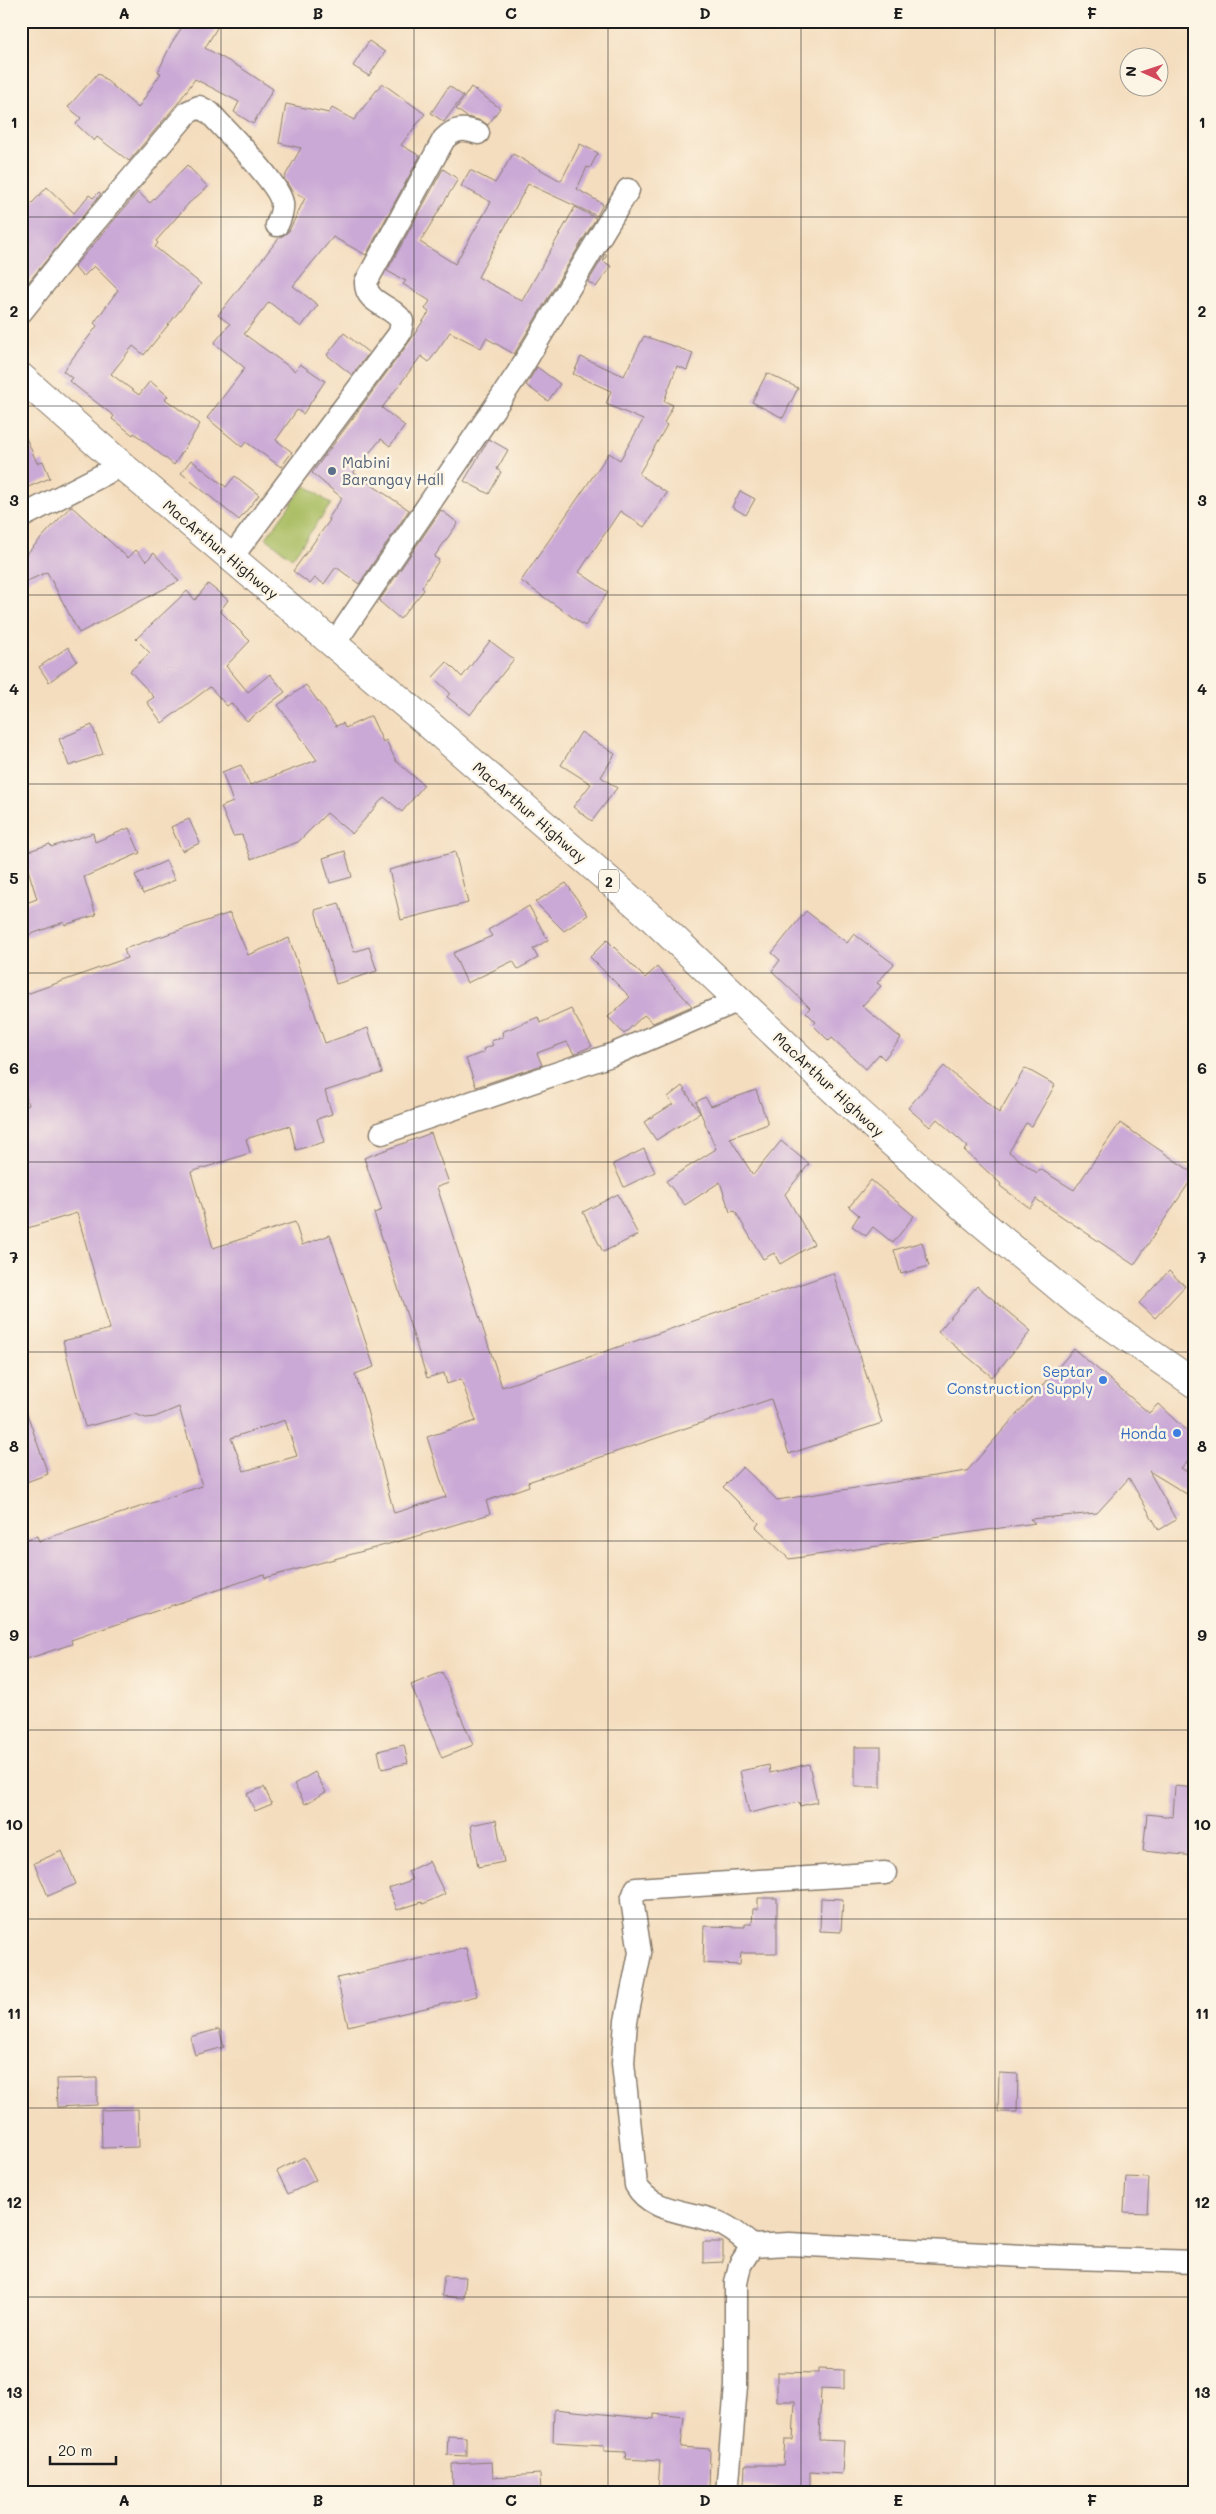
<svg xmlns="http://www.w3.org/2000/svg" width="1216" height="2514" viewBox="0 0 1216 2514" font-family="Mali,sans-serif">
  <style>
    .green { fill: #a9bd62; stroke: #626c3f }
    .building { fill: #caa9d6; fill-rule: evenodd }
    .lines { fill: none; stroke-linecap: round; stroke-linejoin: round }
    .minor-casing { stroke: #887c6d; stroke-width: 25 }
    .highway-casing { stroke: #887c6d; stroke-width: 30 }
    .minor { stroke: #fff; stroke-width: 22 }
    .highway { stroke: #fff; stroke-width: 28 }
    .grid { fill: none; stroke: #1c1c1c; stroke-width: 1; stroke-opacity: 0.55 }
    .service-dot { fill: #5c6f8a; stroke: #fcf5e5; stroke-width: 2 }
    .shop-dot { fill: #3f7fe0; stroke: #fcf5e5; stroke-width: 2 }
    .labels { text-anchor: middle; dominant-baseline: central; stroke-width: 5; stroke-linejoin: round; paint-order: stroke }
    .shield { fill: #fcf5e5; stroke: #5f5d58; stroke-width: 1 }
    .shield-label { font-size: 14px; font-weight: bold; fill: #1c1c1c }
    .service-label { font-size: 15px; fill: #4e5e75; stroke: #fcf5e5; text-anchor: start }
    .street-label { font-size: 15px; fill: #1c1c1c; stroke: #fcf5e5 }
    .shop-label { font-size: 15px; fill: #366cbe; stroke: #fcf5e5; text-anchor: end }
    .neatline { fill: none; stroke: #1c1c1c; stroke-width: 2 }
    .grid-label { font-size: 16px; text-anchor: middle; font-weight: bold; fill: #1c1c1c }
  </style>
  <rect width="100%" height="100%" fill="#fcf5e5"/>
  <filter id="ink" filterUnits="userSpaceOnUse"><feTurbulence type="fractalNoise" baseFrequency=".02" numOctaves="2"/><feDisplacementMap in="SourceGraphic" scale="10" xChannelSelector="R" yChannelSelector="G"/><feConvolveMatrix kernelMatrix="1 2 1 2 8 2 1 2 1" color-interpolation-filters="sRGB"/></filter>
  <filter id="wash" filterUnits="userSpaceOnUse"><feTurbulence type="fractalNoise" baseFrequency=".0096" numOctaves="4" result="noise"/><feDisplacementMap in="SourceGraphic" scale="20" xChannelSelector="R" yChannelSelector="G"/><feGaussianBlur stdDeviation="1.12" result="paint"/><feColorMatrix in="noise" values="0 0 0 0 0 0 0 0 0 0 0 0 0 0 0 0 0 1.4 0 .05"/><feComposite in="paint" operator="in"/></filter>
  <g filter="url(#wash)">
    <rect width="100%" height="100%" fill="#f4ddbe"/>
    <path class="green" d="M305,485L331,504L292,558L266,538Z"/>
    <g id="blocks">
      <g class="building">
        <path d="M186,21H221L205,48L241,68L273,89L253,124L234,112L239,102L195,79L178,103L129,161L97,137L94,141L76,124L81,118L68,107L98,73L138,108L161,73L158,72L171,44Z"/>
        <path d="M369,41L385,52L369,76L353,66Z"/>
        <path d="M382,83L425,114L401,145L420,156L366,255L333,237L293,286L318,305L301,327L269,302L244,334L295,371L300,364L325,381L303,414L297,410L276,440L292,452L281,467L246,442L242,447L207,418L245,368L214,343L230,324L218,315L279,238L289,231L305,198L292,191L284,178L301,148L279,143L286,104L329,113L332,108L354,120Z"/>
        <path d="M449,86L463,96L444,122L431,113Z"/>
        <path d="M471,87L500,108L488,125L482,121L467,117L456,109Z"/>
        <path d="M580,144L598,153L590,168L587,167L577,189L603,204L597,216L528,184L478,277L522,301L575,207L596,218L514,354L486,338L481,348L450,332L429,362L421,356L382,408L405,426L390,446L381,439L354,471V473L409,510L359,584L336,567L324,584L315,578L310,584L293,571L330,520L328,519L342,498L312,473L410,341L429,312L425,309L430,301L403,284L406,281L387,271L443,169L458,179L420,242L455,264L491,202L461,186L470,170L495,183L513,154L561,181Z"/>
        <path d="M187,165L208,187L189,203L156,241L158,243L155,247L201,284L144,355L133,346L111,374L139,395L150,381L168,396L165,399L200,424L174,465L134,433L133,435L112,419L114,416L69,381L72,378L63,371L97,326L94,323L118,290L94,266L83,277L74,267L138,192L150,203Z"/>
        <path d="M47,187L74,213L89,195L93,198L99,192L101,194L21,291V215Z"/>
        <path d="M605,254L607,255L603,261L611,266L596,287L588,282Z"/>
        <path d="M344,333L369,353L352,375L327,355Z"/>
        <path d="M644,336L693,353L687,370L677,366L664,401L673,405L664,423L667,425L639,474L667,493L644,527L620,511L579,572L608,592L585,626L521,581L609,453L620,460L643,420L606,404L611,391L573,374L581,357L624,376Z"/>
        <path d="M537,367L560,384L548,401L526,385Z"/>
        <path d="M767,373L798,388L783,418L752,402Z"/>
        <path d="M21,426L37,463L43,461L50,478L21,490Z"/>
        <path d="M489,439L508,450L497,469L501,472L489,494L464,481Z"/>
        <path d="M191,460L226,487L235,476L259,495L239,520L181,473Z"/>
        <path d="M740,491L755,499L746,515L732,507Z"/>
        <path d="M71,506L128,558L136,550L146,561L154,553L179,581L79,633L47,572L21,584V560Z"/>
        <path d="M441,510L458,523L434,557L439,560L422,587L424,590L400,619L379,601Z"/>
        <path d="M208,584L228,600L220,611L250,641L226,666L248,692L270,674L285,692L247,721L231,703L227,706L210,687L162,723L147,702L154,697L130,671L150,653L136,639L187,591L195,600Z"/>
        <path d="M490,641L514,659L470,715L447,697L450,693L433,677L447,662L462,677Z"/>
        <path d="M68,647L77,661L49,682L39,667Z"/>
        <path d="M306,685L336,726L343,723L345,728L371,716L383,742L386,740L396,761L424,785L402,812L384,797L352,834L327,813L298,842L251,859L242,835L233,836L221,807L233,802L222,772L241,765L250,785L317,760L278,705Z"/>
        <path d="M92,725L103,754L69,766L59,739Z"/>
        <path d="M581,732L615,754L601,777L617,788L592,821L573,807L591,784L561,765Z"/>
        <path d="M189,819L200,843L182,851L171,827Z"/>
        <path d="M129,828L140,853L84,877L96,915L65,925L64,922L21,938V905L37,899L23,853L50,844L51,847L93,833L95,842Z"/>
        <path d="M345,851L352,877L330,883L323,858Z"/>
        <path d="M455,852L468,903L401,920L389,870Z"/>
        <path d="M166,861L175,880L143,894L135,875Z"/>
        <path d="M566,883L588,915L564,931L535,902Z"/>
        <path d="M339,903L354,952L369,947L377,971L336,984L315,910Z"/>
        <path d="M529,906L548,940L533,949L538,958L518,969L513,961L467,983L453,953L492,936L488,930Z"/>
        <path d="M806,911L847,943L854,934L894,964L877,983L881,986L862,1006L901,1038L884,1059L879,1054L866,1069L832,1038L829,1041L813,1025L816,1022L806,1012L810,1008L772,971L780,960L772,953Z"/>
        <path d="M230,913L248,955L289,938L325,1043L368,1028L382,1073L325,1091L332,1114L317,1119L324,1142L296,1150L290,1127L287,1126L246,1139L250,1153L191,1172L213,1248L295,1222L302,1245L330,1235L374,1367L355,1374L367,1410L394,1513L446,1497L427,1437L476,1421L461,1379L447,1384L444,1373L427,1378L374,1213L382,1210L364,1158L431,1133L449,1183L437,1187L502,1387L833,1273L882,1423L789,1454L771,1399L528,1482L529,1486L486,1501L490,1514L407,1539L265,1578L264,1574L71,1640L72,1644L21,1661V1541L37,1536L39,1541L202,1486L179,1407L155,1417L146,1418L135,1414L85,1427L63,1341L110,1329L77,1213L21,1230V1108L29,1105L21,1082V996L127,958L124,949ZM285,1420L297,1456L244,1471L231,1438Z"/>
        <path d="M607,940L645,978L657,967L692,1006L653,1023L644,1015L624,1034L608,1017L630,997L590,957Z"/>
        <path d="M571,1009L592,1046L574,1054L567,1042L537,1053L542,1065L476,1087L466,1059L484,1052L483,1049L493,1045L491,1041L503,1037L502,1032L538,1017L540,1023Z"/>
        <path d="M944,1066L999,1113L1025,1068L1055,1085L1032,1126L1026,1123L1009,1152L1037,1173L1040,1169L1074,1190L1120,1123L1195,1174L1134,1265L1036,1199L1030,1208L1000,1186L1001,1184L964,1150L968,1147L937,1119L930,1127L908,1108Z"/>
        <path d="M682,1086L700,1113L656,1140L644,1122L673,1104L668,1097Z"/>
        <path d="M756,1090L768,1124L730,1138L753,1175L781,1141L809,1164L785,1194L814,1244L780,1264L774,1253L763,1259L735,1211L730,1212L720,1182L685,1205L666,1181L716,1149L696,1102L705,1097L711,1106Z"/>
        <path d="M644,1149L655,1172L624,1187L613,1164Z"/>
        <path d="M871,1180L914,1216L893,1243L873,1227L866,1236L852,1226L859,1215L849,1207Z"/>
        <path d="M618,1194L638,1235L603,1252L583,1212Z"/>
        <path d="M922,1242L929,1266L901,1274L894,1250Z"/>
        <path d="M1169,1271L1185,1286L1155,1318L1139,1303Z"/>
        <path d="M977,1286L1031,1331L992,1377L938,1332Z"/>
        <path d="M1074,1349L1149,1413L1158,1404L1195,1439V1453L1181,1468L1195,1477V1499L1149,1471L1176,1520L1159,1530L1129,1478L1097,1513L1030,1519L1035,1523L789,1559L756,1527L759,1523L723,1487L743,1467L777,1500L967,1471Z"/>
        <path d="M21,1405H24L48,1474L21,1484Z"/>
        <path d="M442,1672L473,1745L442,1758L411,1685Z"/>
        <path d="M404,1745L408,1763L382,1769L378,1751Z"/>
        <rect x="855" y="1747" width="26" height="40"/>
        <path d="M809,1764L817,1802L800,1806L799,1802L749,1813L740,1771L769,1765L770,1773Z"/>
        <path d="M315,1772L326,1792L305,1804L294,1784Z"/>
        <path d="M1175,1786L1195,1788V1856L1143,1851L1147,1814L1173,1817Z"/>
        <path d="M264,1787L272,1804L255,1811L247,1794Z"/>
        <path d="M496,1820L504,1862L478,1867L471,1825Z"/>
        <path d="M62,1851L76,1884L48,1896L34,1863Z"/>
        <path d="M429,1861L445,1894L423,1904L422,1902L397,1910L389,1888L412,1880L408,1871Z"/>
        <path d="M758,1898H777V1953H741L740,1965L703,1963L704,1926L745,1927V1924H752L753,1909H758Z"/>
        <path d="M821,1898L843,1899L841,1932L820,1931Z"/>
        <path d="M466,1948L477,1996L348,2026L337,1978Z"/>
        <path d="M219,2029L224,2047L195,2055L190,2037Z"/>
        <path d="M999,2073L1018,2074L1017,2112H998Z"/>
        <path d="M97,2078V2105L57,2107L56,2079Z"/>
        <path d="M138,2109L139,2147L102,2148L101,2110Z"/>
        <path d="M304,2157L316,2180L288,2194L277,2171Z"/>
        <path d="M1126,2177L1149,2178L1147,2213L1124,2212Z"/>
        <path d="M703,2242H723V2262L703,2263Z"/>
        <path d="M444,2276L466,2277L464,2298L442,2296Z"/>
        <path d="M819,2369L844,2370V2389L821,2388L819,2440L844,2441L842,2474L810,2472V2489L744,2486L745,2465H783L785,2440H793L795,2401H777V2372L818,2373Z"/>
        <path d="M554,2409L654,2419V2414L684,2417L681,2447L710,2449L709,2493H672V2490L658,2489L660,2461L625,2459L626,2452L604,2451V2445L553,2442Z"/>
        <path d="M448,2436L466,2437V2456L447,2455Z"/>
        <path d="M492,2462L493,2477L540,2474L541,2493H453L452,2464Z"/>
      </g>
    </g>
  </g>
  <g filter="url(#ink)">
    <use href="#blocks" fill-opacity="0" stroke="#887c6d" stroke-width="1"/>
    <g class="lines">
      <g class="minor-casing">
        <g id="minor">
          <path d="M21,312L74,246L188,112L199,107L210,113C225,130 280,184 282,203C283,211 280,218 277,225"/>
          <path d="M21,517L122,465"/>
          <path d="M231,558L400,333L402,321C392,305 365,304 366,282L444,139C455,128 464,128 478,133"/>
          <path d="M334,644L518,373L628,190"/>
          <path d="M382,1133L614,1054L739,1000"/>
          <path d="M752,2246C740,2236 729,2226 714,2221C687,2211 651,2212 636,2185L623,2063L626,2021L640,1953L632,1900L636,1889L885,1873"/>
          <path d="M727,2493L736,2386V2283L740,2265L752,2246L789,2244L1043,2257L1195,2262"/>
        </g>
      </g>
      <g class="highway-casing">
        <path id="highway" d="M21,377L126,469L425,721L650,916L834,1090L970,1213L1078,1303L1195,1384"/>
      </g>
      <use href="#minor" class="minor"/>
      <use href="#highway" class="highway"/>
    </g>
  </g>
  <path class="grid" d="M221,21V2493M414,21V2493M608,21V2493M801,21V2493M995,21V2493M21,217H1195M21,406H1195M21,595H1195M21,784H1195M21,973H1195M21,1162H1195M21,1352H1195M21,1541H1195M21,1730H1195M21,1919H1195M21,2108H1195M21,2297H1195"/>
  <circle class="service-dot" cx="332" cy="471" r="5"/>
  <g class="shop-dot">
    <circle cx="1103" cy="1380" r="5"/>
    <circle cx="1177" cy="1433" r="5"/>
  </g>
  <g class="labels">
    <rect class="shield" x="599" y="869.5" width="20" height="23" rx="4"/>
    <g class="shield-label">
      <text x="609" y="881">2</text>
    </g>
    <g class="service-label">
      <text x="342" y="462">Mabini<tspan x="342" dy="17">Barangay Hall</tspan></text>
    </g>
    <g class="street-label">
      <text transform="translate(221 549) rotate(40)">MacArthur Highway</text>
      <text transform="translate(530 812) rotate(41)">MacArthur Highway</text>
      <text transform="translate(829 1084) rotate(43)">MacArthur Highway</text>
    </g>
    <g class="shop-label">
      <text x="1093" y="1371">Septar<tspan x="1093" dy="17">Construction Supply</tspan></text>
      <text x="1167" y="1433">Honda</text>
    </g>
  </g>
  <rect width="1216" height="2514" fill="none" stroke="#fcf5e5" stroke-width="55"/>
  <g transform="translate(1144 72) rotate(273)"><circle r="24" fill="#fcf5e5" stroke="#a29e95"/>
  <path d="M0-4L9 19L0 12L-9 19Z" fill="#d1495b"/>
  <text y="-8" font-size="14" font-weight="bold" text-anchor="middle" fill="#1c1c1c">N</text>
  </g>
  <path d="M50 2456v8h66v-8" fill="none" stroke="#1c1c1c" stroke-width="2.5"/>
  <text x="58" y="2456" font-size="15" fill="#1c1c1c" stroke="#fcf5e5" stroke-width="4" paint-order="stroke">20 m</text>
  <rect x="28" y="28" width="1160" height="2458" class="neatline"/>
  <g class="grid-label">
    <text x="124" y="19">A</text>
    <text x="318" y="19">B</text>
    <text x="511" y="19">C</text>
    <text x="705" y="19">D</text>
    <text x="898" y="19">E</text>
    <text x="1092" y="19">F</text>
    <text x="14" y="128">1</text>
    <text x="1202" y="128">1</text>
    <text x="14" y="317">2</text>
    <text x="1202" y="317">2</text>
    <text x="14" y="506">3</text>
    <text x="1202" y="506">3</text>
    <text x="14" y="695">4</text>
    <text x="1202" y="695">4</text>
    <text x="14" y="884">5</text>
    <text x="1202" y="884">5</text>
    <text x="14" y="1074">6</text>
    <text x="1202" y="1074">6</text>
    <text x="14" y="1263">7</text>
    <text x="1202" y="1263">7</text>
    <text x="14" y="1452">8</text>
    <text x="1202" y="1452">8</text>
    <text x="14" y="1641">9</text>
    <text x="1202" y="1641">9</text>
    <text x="14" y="1830">10</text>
    <text x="1202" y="1830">10</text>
    <text x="14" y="2019">11</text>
    <text x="1202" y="2019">11</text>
    <text x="14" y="2208">12</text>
    <text x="1202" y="2208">12</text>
    <text x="14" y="2398">13</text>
    <text x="1202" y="2398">13</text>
    <text x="124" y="2506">A</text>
    <text x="318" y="2506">B</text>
    <text x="511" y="2506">C</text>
    <text x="705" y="2506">D</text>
    <text x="898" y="2506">E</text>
    <text x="1092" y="2506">F</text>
  </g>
</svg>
